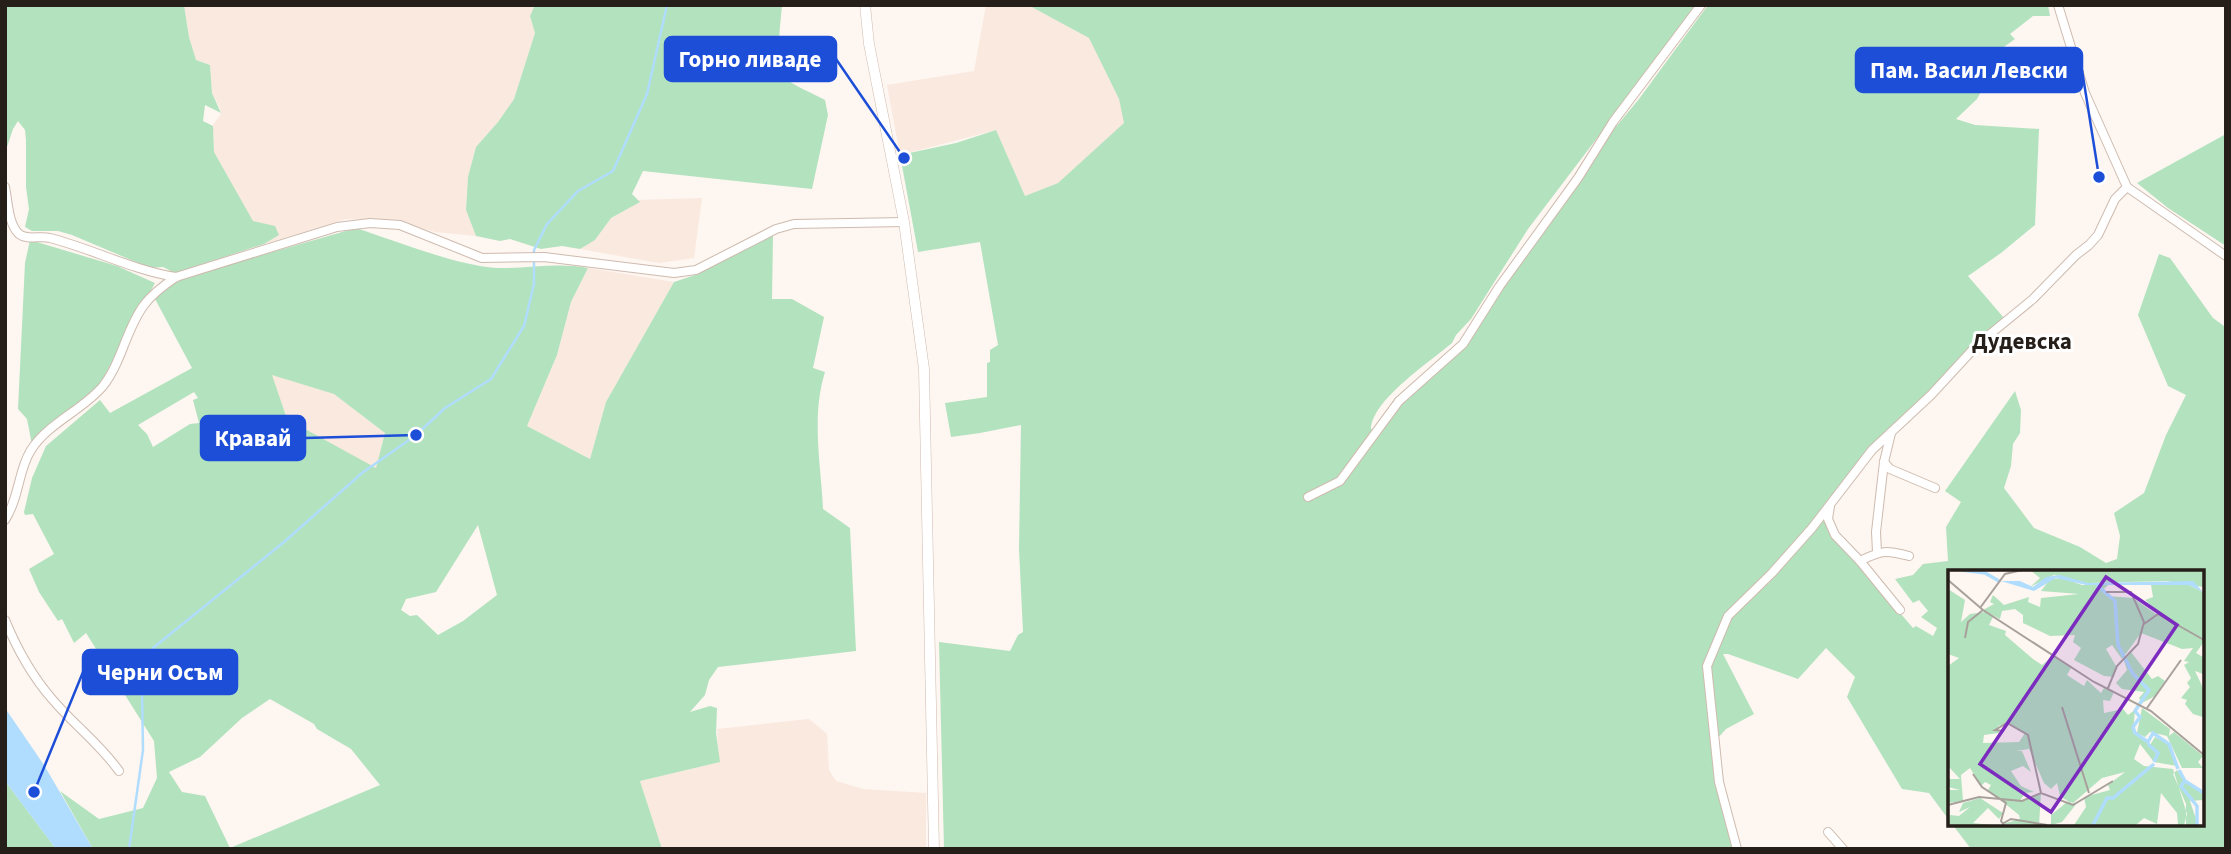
<svg xmlns="http://www.w3.org/2000/svg" width="2231" height="854" viewBox="0 0 2231 854" font-family="'Source Sans 3',sans-serif">
  <style>
    .built { fill: #fae9df }
    .green { fill: #b3e2be; fill-rule: evenodd }
    .water { fill: #b0ddfd }
    .lines { fill: none; stroke-linecap: round; stroke-linejoin: round }
    .stream { stroke: #b0ddfd; stroke-width: 2.5 }
    .minor-casing { stroke: #cebbaf; stroke-width: 10 }
    .tertiary-casing { stroke: #cebbaf; stroke-width: 11 }
    .minor { stroke: #fff; stroke-width: 8 }
    .tertiary { stroke: #fff; stroke-width: 10 }
    .labels { text-anchor: middle; dominant-baseline: central; stroke-width: 6; stroke-linejoin: round; paint-order: stroke }
    .neighbourhood-label { font-size: 23px; font-weight: bold; fill: #251e19; stroke: #fff }
    .inset-river { fill: none; stroke: #b0ddfd; stroke-width: 3.5 }
    .inset-road { fill: none; stroke: #a7a09b; stroke-width: 2 }
    .view { fill: #7b2cbf; fill-opacity: 0.15; stroke: #7b2cbf; stroke-width: 3.5 }
    .inset-edge { fill: none; stroke: #251e19; stroke-width: 3.5 }
    .leader { fill: none; stroke: #1d4ed8; stroke-width: 2.5 }
    .callout-dot { fill: #1d4ed8; stroke: #fff; stroke-width: 2.5 }
    .callout { fill: #1d4ed8; stroke: #1d4ed8; stroke-width: 2.5 }
    .callout-label { font-size: 23px; text-anchor: middle; font-weight: bold; fill: #fff }
  </style>
  <rect width="100%" height="100%" fill="#fef6f1"/>
  <g class="built">
    <path d="M184,5H535L530,16L535,33L514,99L498,122L476,147L468,177L466,210L476,236L435,232L393,220L346,219L264,244L278,235L253,222L214,152L213,125L221,114L220,108L212,93L210,65L196,60L189,37Z"/>
    <path d="M986,5H1028L1089,38L1119,99L1125,123L1058,183L1025,196L996,130L900,155L887,85L974,71Z"/>
    <path d="M702,198L694,258L659,263L580,249L595,240L611,218L639,202L637,200Z"/>
    <path d="M588,268L674,282L606,402L590,459L527,426L557,355L571,302Z"/>
    <path d="M271,374L334,394L385,433L376,469L287,419Z"/>
    <path d="M809,719L827,734L829,770L836,781L863,789L926,793V849H662L640,781L719,762L717,729Z"/>
  </g>
  <g class="green">
    <path d="M5,5H184L189,37L196,60L210,65L212,93L221,113L205,105L203,121L213,126L214,152L253,221L275,226L279,235L264,244L175,273L163,267L150,268L72,235L58,231H32L25,227L29,209L26,187V140L25,130L18,121L13,129L5,153Z"/>
    <path d="M535,5H782C781,20 774,67 785,78C795,87 813,93 825,100L828,115L812,189L643,171L632,194L640,202L611,218L595,240L580,249L562,246L541,249L510,239L500,241L476,236L466,210L468,177L476,147L498,122L514,99L535,33L530,16Z"/>
    <path d="M1028,5H1698L1528,229L1471,319L1456,335L1452,343C1431,361 1372,400 1371,429H1374L1395,398L1460,342L1595,152L1639,99L1708,5H2048L2050,16H2033L2010,34L2015,39L1987,59L1990,75L1977,99L1956,119L1975,125L2039,129L2035,225L2001,253L1968,276L2004,318L1881,441L1763,585L1768,584L1827,516L1832,534L1913,628L1916,626L1933,636L1937,628L1921,617L1928,611L1919,600L1913,603L1895,579L1913,575L1923,564L1948,561L1946,527L1961,502L1945,491L2015,391L2021,410L2020,433L2013,444L2011,466L2004,488L2034,528L2080,547L2106,563L2117,559L2120,536L2114,513L2144,493L2166,435L2186,395L2168,386L2138,315L2159,254L2170,258L2213,318L2224,326L2226,325V849H1971L1952,824H2201V572H1949V820L1929,793L1902,789L1847,697L1855,677L1826,648L1798,679L1728,654H1723L1754,714L1726,729L1717,739L1719,758L1737,849H1000L999,847L944,849L939,642L1010,651L1018,635L1023,632L1019,549L1021,425L980,433L951,437L945,403L987,397V363L990,362V350L998,345L980,242L918,252L900,155L956,143L996,130L1025,196L1058,183L1124,123L1119,99L1089,38Z"/>
    <path d="M2226,134V246L2168,208L2137,183Z"/>
    <path d="M356,228C396,241 455,265 496,268C528,269 557,262 588,268L571,302L557,355L527,426L590,459L606,402L674,282L698,274L773,235L772,299H792L824,317L813,368L825,372C811,417 821,464 823,509L850,528L856,651L718,667L709,680L705,695L690,712L710,706L717,708L716,733L720,762L640,781L662,849H93L60,791L99,819L143,808L157,778L154,741L86,633L74,643L62,619L58,621L39,592L29,569L54,554L33,514L25,515L24,512L32,478L46,446L100,400L110,413L192,368L154,297L175,280ZM272,375L334,394L385,433L376,468L287,419ZM194,392L198,398L193,400L199,423L190,424L153,447L147,434L138,425ZM478,525L497,595L463,621L438,635L417,615L410,616L401,610L406,599L436,592ZM270,699L314,724L317,729L351,749L380,785L230,848L205,796L182,792L169,772L200,757L242,718Z"/>
    <path d="M30,240L117,266L155,283L96,391L32,445L27,419L18,409L25,263Z"/>
    <path d="M5,781L56,849H5Z"/>
  </g>
  <path class="water" d="M5,708L44,765L93,849H56L5,781Z"/>
  <g class="lines">
    <path class="stream" d="M129,849L143,750L142,689L153,648L284,542L362,473L416,435L445,408L491,379L524,326L534,284V250L547,224L578,191L613,171L647,94L667,5"/>
    <g class="minor-casing">
      <g id="minor">
        <path d="M2058,5L2085,93L2127,187L2226,256"/>
        <path d="M5,187C8,201 8,224 19,234C28,241 40,235 50,238C93,249 132,270 176,277"/>
        <path d="M1884,462L1890,469L1935,488"/>
        <path d="M1308,497L1340,481L1399,401L1463,344L1499,287L1578,178L1613,122L1701,5"/>
        <path d="M1830,506L1828,519L1835,535L1860,561L1900,610"/>
        <path d="M5,520C20,496 18,470 31,450C48,423 83,410 103,386C122,362 126,329 144,305C153,293 164,285 176,277L337,227L370,223L400,225L482,258L544,257L674,273L696,270L776,229L794,224L904,222"/>
        <path d="M1877,552L1876,532L1884,462L1891,433"/>
        <path d="M1860,561C1882,550 1886,550 1909,556"/>
        <path d="M5,620C17,649 32,676 52,699C74,725 100,744 119,771"/>
        <path d="M1828,832L1843,849"/>
        <path d="M1737,849L1719,782L1707,666L1728,616L1772,573L1812,528L1872,450L1931,395L1978,344L2033,299L2076,255L2089,245L2098,235L2115,199L2127,187"/>
      </g>
    </g>
    <g class="tertiary-casing">
      <path id="tertiary" d="M865,5L869,44L904,222L924,369L934,849"/>
    </g>
    <use href="#minor" class="minor"/>
    <use href="#tertiary" class="tertiary"/>
  </g>
  <g class="labels">
    <g class="neighbourhood-label">
      <text x="2022" y="341">Дудевска</text>
    </g>
  </g>
  <g transform="translate(1948 570)">
    <rect width="256" height="256" fill="#fef6f1"/>
    <path d="M82,0H255V17L219,11L140,13L106,5L82,17L92,8ZM114,8L134,15H160L154,21L159,26L185,28L208,44L197,54L209,44L218,49L197,30L205,27L203,15H241L255,22V73L248,83L255,87V104L247,101L255,118V147L245,144L237,134L239,130L233,128L242,117L239,113L243,108L236,95L241,92L236,91L245,78L234,79L193,63L174,89L164,75L158,79L168,96L166,107L156,106L126,90L133,78L125,72L127,65L102,66L75,53V45L67,39L54,41L52,49L35,40L46,34L42,32L45,25L56,35L81,27L80,32L92,37L93,28L131,24L93,21L102,9ZM0,19L17,30L13,52L22,44L37,42L45,47L41,55L58,61L57,65L85,89L94,95L105,86L123,98L119,105L136,116L139,110L153,123L156,118L166,122L162,131L155,130L156,143L175,139L180,145L187,140L185,163L202,175L207,167L220,174L229,196L206,192L192,174L186,189L196,196L225,199L239,244L236,255H230L229,243L213,223L209,254L196,248L188,255H126L138,237L136,227L162,220L160,215L177,202L154,208L124,234L112,226L109,213L103,219L96,213L81,179L68,181H74L83,202L75,196L63,201L73,216L86,222L77,223L72,231L93,224L91,255L55,254L72,249L71,245L40,220L43,215L37,212L33,216L22,198L13,205L15,231L0,233V220H12L0,217V209H12L0,196V96L11,88L0,84ZM61,153L77,163L71,172L35,173L36,165L51,163L50,156ZM183,82L204,109L210,106L217,111L207,126L194,133L191,128L196,122L174,119L168,113L179,100L176,91ZM194,138L222,159L221,166L226,162L255,186L250,192L255,198H234L219,166L202,162L197,167L189,163ZM229,200L236,211L255,224V230L242,231L250,255H238V234L225,204ZM32,228L55,243L51,249L40,238L25,253L44,255H0L2,245L11,246L22,237L11,242L15,233ZM119,232L129,233L114,252L103,255V245Z" fill="#b3e2be" fill-rule="evenodd"/>
    <path d="M112,5L140,13L245,11L255,22L241,15H138L108,8L86,21L53,11H72L85,17L98,7Z" fill="#b0ddfd"/>
    <path class="inset-river" d="M14,0L37,3L51,11M149,15L167,31L170,75L185,104L201,120L187,141L192,147L185,157L187,163L200,172L205,163L221,174L230,199M200,174L210,183L206,192M231,200L237,211L256,223M237,211L233,216L249,236V255M145,255L159,228H165L206,194"/>
    <path class="inset-road" d="M0,10L35,40L146,112L203,141L256,185M158,22H183L196,52L190,74L169,96L160,118M32,38L57,4L74,0M196,54L210,44L256,70M17,68L20,52L35,40M114,137L141,223M199,138L233,90M56,161L47,160L59,153L80,165L93,223M25,204L34,217L58,233L53,251L56,255M0,235L31,227L74,231L93,223L125,235L165,211M54,254L63,249L99,255"/>
    <path class="view" d="M158,7L229,55L103,242L32,194Z"/>
    <rect width="256" height="256" class="inset-edge"/>
  </g>
  <path class="leader" d="M904 158L836 59M2099 177L2082 70M416 435L305 438M34 792L83 672"/>
  <g class="callout-dot">
    <circle cx="904" cy="158" r="7"/>
    <circle cx="2099" cy="177" r="7"/>
    <circle cx="416" cy="435" r="7"/>
    <circle cx="34" cy="792" r="7"/>
  </g>
  <g class="callout">
    <rect x="665" y="37" width="171" height="44" rx="7"/>
    <rect x="1856" y="48" width="226" height="44" rx="7"/>
    <rect x="201" y="416" width="104" height="44" rx="7"/>
    <rect x="83" y="650" width="154" height="44" rx="7"/>
  </g>
  <g class="callout-label">
    <text x="750" y="67">Горно ливаде</text>
    <text x="1969" y="78">Пам. Васил Левски</text>
    <text x="253" y="446">Кравай</text>
    <text x="160" y="680">Черни Осъм</text>
  </g>
  <rect width="2231" height="854" fill="none" stroke="#251e19" stroke-width="14"/>
</svg>
